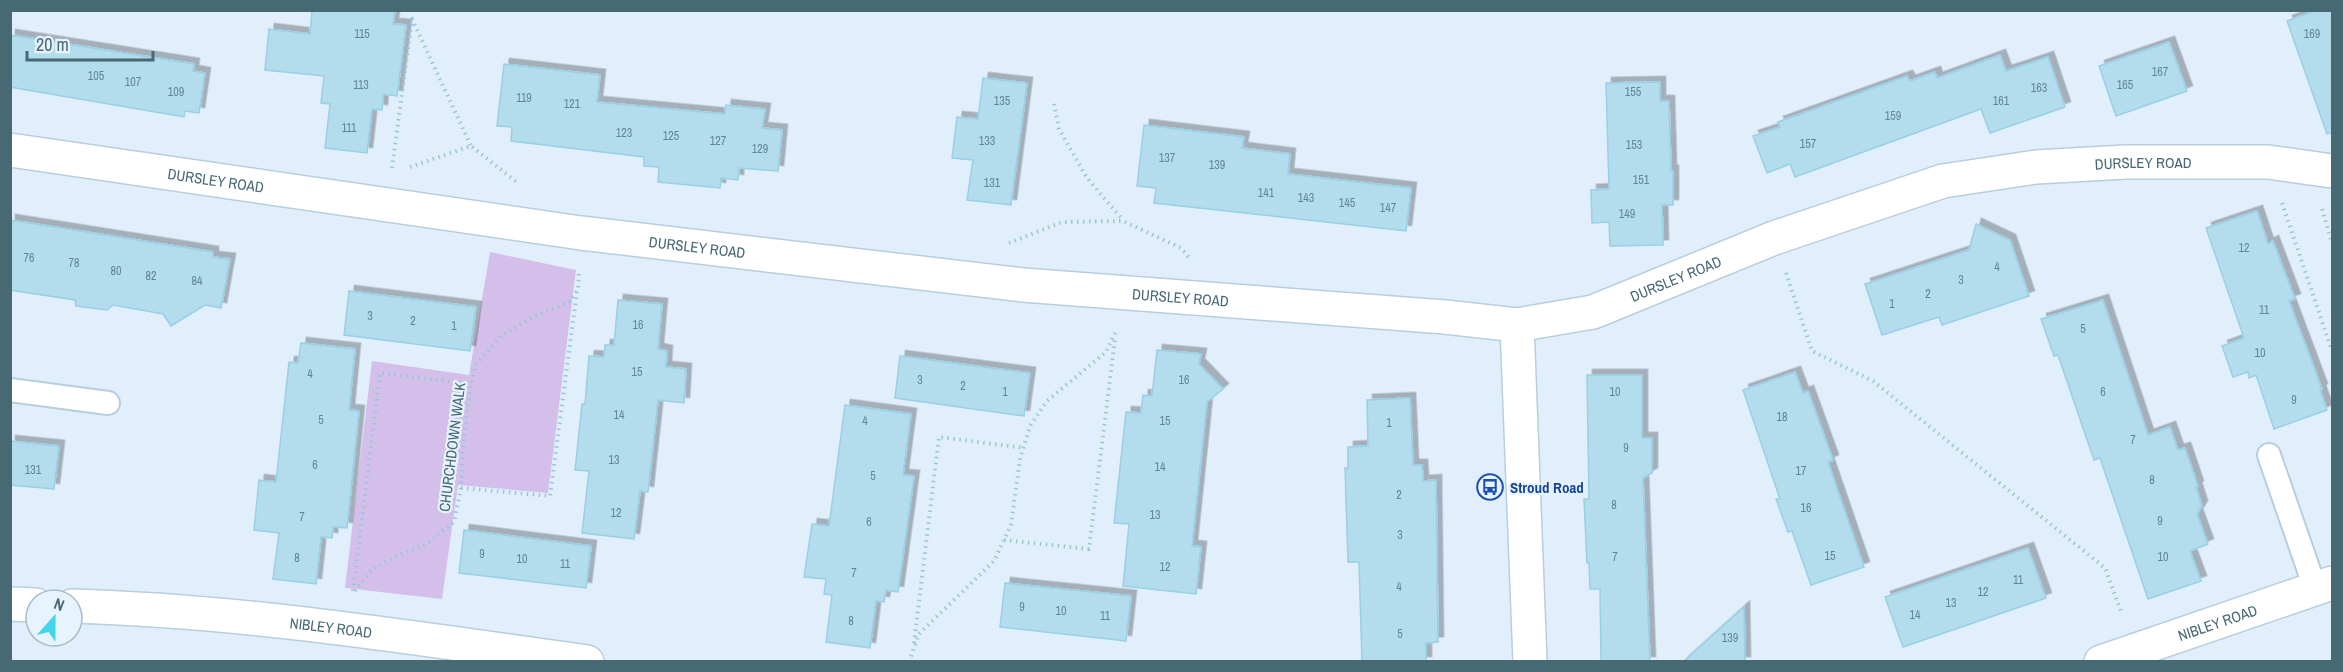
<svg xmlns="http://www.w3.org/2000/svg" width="2343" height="672" viewBox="0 0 2343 672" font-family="'Archivo Narrow',sans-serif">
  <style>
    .green { fill: #d4bfea }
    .building { fill: #b3dced; stroke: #98d0e5; stroke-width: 1.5; filter: url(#shadow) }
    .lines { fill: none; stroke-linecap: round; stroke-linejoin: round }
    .lane-casing { stroke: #b8cedc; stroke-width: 26 }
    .street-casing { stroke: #b8cedc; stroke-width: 36 }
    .path { stroke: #9bc6d7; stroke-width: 4; stroke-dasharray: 1.5 4.5; stroke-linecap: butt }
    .lane { stroke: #fff; stroke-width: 22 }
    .street { stroke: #fff; stroke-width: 33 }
    .labels { text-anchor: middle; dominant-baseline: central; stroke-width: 4.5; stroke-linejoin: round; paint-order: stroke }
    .number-label { font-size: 12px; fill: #628692 }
    .street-label { font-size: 15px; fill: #476974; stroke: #e7f3ff }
    .transit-label { font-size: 15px; font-weight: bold; fill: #164399; stroke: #e7f3ff; text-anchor: start }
  </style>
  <defs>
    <filter id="shadow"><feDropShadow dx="5.5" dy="-5.5" stdDeviation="0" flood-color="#0004"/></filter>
  </defs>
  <rect width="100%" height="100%" fill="#e1effd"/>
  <path class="green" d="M490,252L576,270L548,493L458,485L442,599L345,588L372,361L469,375Z"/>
  <g class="building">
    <path d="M312,10H395L393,24L406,25L397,96L383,94L382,110L372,109L367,153L325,148L330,104L321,103L324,76L265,70L269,29L310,34Z"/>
    <path d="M2317,10H2332V133L2327,134L2287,21Z"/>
    <path d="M10,35L194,64L193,71L205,73L199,113L185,111L184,117L10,87Z"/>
    <path d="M2169,42L2187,91L2116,116L2099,66Z"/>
    <path d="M2000,55L2006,71L2048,57L2065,107L1990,133L1981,109L1795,177L1790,164L1767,173L1753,136L1780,127L1778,122L1907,76L1910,81L1935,72L1937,78Z"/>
    <path d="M504,64L600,75L597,102L725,114L726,105L765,109L762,128L782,130L778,171L739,168L738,180L721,178L720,188L658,182L659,167L644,166V157L511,141L512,127L497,126Z"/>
    <path d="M983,78L1027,83L1011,205L967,200L973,160L952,158L957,117L978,119Z"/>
    <path d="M1660,82V101H1669L1671,171H1673V205H1662L1663,245L1610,246L1609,222L1592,223L1591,190L1609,189L1606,83Z"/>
    <path d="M1144,125L1244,137L1242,148L1290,154L1288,174L1411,188L1406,231L1154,203L1156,188L1137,186Z"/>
    <path d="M2257,211L2268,244L2273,241L2295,299L2289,301L2322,389L2320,390L2327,410L2274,429L2256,375L2249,378L2248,372L2233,377L2222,346L2244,338L2206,228Z"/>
    <path d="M10,220L213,252V257L230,259L221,308L205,305L171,326L163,314L113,305L107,310L76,306L75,300L10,290Z"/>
    <path d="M1976,224L2010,240L2029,296L1942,325L1939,317L1882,335L1865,284L1969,250Z"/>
    <path d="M349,291L476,307L470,351L344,335Z"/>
    <path d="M618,300L662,304L658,349L667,351L666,367L686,369L684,403L658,400L648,492L640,491L634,539L582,533L589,471L575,470L582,404H585L589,356L604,357L605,345H614Z"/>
    <path d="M2103,300L2148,435L2170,427L2178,450L2185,448L2198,486L2196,487L2202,506L2197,514L2208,544L2190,551L2201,581L2148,599L2100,458L2094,460L2058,355L2054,356L2041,319Z"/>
    <path d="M301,343L355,349L349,410L359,411L347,528L333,527L332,538L321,537L316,584L273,579L279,533L254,530L259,480L276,482L289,362L298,363Z"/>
    <path d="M1157,350L1201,354L1199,364L1223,389L1207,402L1192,546L1201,547L1196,594L1123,586L1129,524L1114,523L1126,412L1141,413L1143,395L1152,396Z"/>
    <path d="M900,356L1030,373L1024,416L895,398Z"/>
    <path d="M1795,372L1803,393L1808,391L1833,460L1828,462L1864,567L1811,585L1792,531L1788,532L1776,499H1780L1743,390Z"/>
    <path d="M1587,375H1642V438H1652V473L1643,478L1650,662H1601L1600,589H1590L1589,563H1587L1584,499H1589Z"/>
    <path d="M1410,398L1413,465H1422L1423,481L1436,480L1438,642L1426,643V662H1362L1359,562H1348L1345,468H1348V447L1368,446L1367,400Z"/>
    <path d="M845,405L911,414L903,475L914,476L898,592L886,590L884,602L876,601L870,648L826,642L832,595L824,594L826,579L804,577L812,524L829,526Z"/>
    <path d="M10,441L59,446L54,489L10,485Z"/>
    <path d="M464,530L591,546L586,588L459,573Z"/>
    <path d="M2028,548L2046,598L1903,647L1885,597Z"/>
    <path d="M1005,583L1131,596L1126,641L1000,627Z"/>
    <path d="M1744,607L1745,662H1683Z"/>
  </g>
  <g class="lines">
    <g class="lane-casing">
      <g id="lane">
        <path d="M10,390L108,403"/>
        <path d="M2269,455L2315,588"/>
      </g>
    </g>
    <g class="street-casing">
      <g id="street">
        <path id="s1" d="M10,150L581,233L1023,285L1445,317L1517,325L1593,312L1774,238L1943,181L2036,167L2126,162H2268L2332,171"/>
        <path d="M1517,325L1530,662"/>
        <path d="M10,604L36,605"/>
        <path id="s2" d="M72,606C245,611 416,638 587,662"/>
        <path id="s3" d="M2101,662L2332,583"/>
      </g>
    </g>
    <g class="path">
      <path d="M1054,104L1059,129L1087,178L1123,220"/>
      <path d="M410,167L471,146L518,183"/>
      <path d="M392,168L412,19L471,146"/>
      <path d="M2282,203L2332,351"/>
      <path d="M2322,209L2332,244"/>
      <path d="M1009,243L1062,222L1123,221L1181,248L1190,259"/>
      <path d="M1786,273L1812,351L1873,381L2105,568L2122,614"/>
      <path d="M461,488L550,496L577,291"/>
      <path d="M1004,540L1089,549L1115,339"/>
      <path d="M353,591L380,373L472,384"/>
      <path d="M355,591L370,572L392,558L426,544L454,522L461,488L463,445L469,395L476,364L500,337L529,319L569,302L578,290L579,271"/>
      <path d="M914,643L939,437L1024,448"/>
      <path d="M909,662L919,634L994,561L1011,525L1020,459L1030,426L1047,401L1106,352L1117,329"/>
    </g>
    <use href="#lane" class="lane"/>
    <use href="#street" class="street"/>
  </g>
  <defs>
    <g id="bus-ring" transform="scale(1.35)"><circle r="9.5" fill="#e7f3ff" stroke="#1a4fb4" stroke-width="1.5"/><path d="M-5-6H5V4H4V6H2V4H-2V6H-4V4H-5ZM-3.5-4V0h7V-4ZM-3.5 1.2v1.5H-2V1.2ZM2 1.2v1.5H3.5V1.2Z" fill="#1a4fb4"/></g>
  </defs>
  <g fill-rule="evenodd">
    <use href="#bus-ring" x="1490" y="487"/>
  </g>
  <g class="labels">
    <g class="number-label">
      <text x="362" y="34">115</text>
      <text x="2312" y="34">169</text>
      <text x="2160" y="72">167</text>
      <text x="96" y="76">105</text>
      <text x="133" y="82">107</text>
      <text x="361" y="85">113</text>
      <text x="2125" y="85">165</text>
      <text x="2039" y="88">163</text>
      <text x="176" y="92">109</text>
      <text x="1633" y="92">155</text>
      <text x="524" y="98">119</text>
      <text x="1002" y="101">135</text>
      <text x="2001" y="101">161</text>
      <text x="572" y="104">121</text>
      <text x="1893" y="116">159</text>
      <text x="349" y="128">111</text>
      <text x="624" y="133">123</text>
      <text x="671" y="136">125</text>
      <text x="718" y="141">127</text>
      <text x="987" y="141">133</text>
      <text x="1808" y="144">157</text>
      <text x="1634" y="145">153</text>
      <text x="760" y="149">129</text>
      <text x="1167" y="158">137</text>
      <text x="1217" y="165">139</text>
      <text x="1641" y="180">151</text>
      <text x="992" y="183">131</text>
      <text x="1266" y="193">141</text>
      <text x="1306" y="198">143</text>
      <text x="1347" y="203">145</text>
      <text x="1388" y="208">147</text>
      <text x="1627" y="214">149</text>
      <text x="2244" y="248">12</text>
      <text x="29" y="258">76</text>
      <text x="74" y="263">78</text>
      <text x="1997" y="267">4</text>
      <text x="116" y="271">80</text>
      <text x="151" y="276">82</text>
      <text x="1961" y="280">3</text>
      <text x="197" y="281">84</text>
      <text x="1928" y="294">2</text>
      <text x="1892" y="304">1</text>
      <text x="2264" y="310">11</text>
      <text x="370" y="316">3</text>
      <text x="413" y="321">2</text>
      <text x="638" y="325">16</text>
      <text x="454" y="326">1</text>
      <text x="2083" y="329">5</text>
      <text x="2260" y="353">10</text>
      <text x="637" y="372">15</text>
      <text x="310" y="374">4</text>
      <text x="920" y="380">3</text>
      <text x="1184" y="380">16</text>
      <text x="963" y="386">2</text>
      <text x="1005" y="392">1</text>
      <text x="1615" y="392">10</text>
      <text x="2103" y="392">6</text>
      <text x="2294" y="400">9</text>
      <text x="619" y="415">14</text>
      <text x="1782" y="417">18</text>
      <text x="321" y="420">5</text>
      <text x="865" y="421">4</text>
      <text x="1165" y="421">15</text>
      <text x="1389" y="423">1</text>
      <text x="2133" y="440">7</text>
      <text x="1626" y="448">9</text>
      <text x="614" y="460">13</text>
      <text x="315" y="465">6</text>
      <text x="1160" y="467">14</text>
      <text x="33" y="470">131</text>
      <text x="1801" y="471">17</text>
      <text x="873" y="476">5</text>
      <text x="2152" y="480">8</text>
      <text x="1399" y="495">2</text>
      <text x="1614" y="505">8</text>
      <text x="1806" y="508">16</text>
      <text x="616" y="513">12</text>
      <text x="1155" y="515">13</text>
      <text x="302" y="517">7</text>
      <text x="2160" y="521">9</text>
      <text x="869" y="522">6</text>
      <text x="1400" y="535">3</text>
      <text x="482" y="554">9</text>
      <text x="1830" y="556">15</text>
      <text x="1615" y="557">7</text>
      <text x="2163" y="557">10</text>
      <text x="297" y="558">8</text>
      <text x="522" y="559">10</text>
      <text x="565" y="564">11</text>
      <text x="1165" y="567">12</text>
      <text x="854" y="573">7</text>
      <text x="2018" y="580">11</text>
      <text x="1399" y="587">4</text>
      <text x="1983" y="592">12</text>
      <text x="1951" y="603">13</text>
      <text x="1022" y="607">9</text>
      <text x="1061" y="611">10</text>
      <text x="1915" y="615">14</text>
      <text x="1105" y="616">11</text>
      <text x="851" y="621">8</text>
      <text x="1400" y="634">5</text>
      <text x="1730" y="638">139</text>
    </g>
    <g class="street-label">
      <text stroke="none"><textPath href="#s1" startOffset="2170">DURSLEY ROAD</textPath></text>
      <text stroke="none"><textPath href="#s1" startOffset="208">DURSLEY ROAD</textPath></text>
      <text stroke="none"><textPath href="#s1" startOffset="694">DURSLEY ROAD</textPath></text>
      <text stroke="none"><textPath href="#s1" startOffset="1684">DURSLEY ROAD</textPath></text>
      <text stroke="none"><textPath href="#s1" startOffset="1180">DURSLEY ROAD</textPath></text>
      <text transform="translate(452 447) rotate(-83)">CHURCHDOWN WALK</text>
      <text stroke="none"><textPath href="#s3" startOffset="123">NIBLEY ROAD</textPath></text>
      <text stroke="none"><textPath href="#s2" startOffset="260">NIBLEY ROAD</textPath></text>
    </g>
    <g class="transit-label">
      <text x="1510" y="487">Stroud Road</text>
    </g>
  </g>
  <rect width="2343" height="672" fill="none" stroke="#476974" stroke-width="24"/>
  <g transform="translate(54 618) rotate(21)"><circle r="28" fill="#e7f3ff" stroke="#a7bcc7" stroke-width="1.5"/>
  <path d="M0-4.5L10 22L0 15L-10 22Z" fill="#43d6ea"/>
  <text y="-9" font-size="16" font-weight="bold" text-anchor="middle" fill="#476974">N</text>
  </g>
  <path d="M27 51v9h126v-9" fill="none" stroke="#476974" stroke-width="3"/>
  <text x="36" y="51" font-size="18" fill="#476974" stroke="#e7f3ff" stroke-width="4.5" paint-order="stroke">20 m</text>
</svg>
